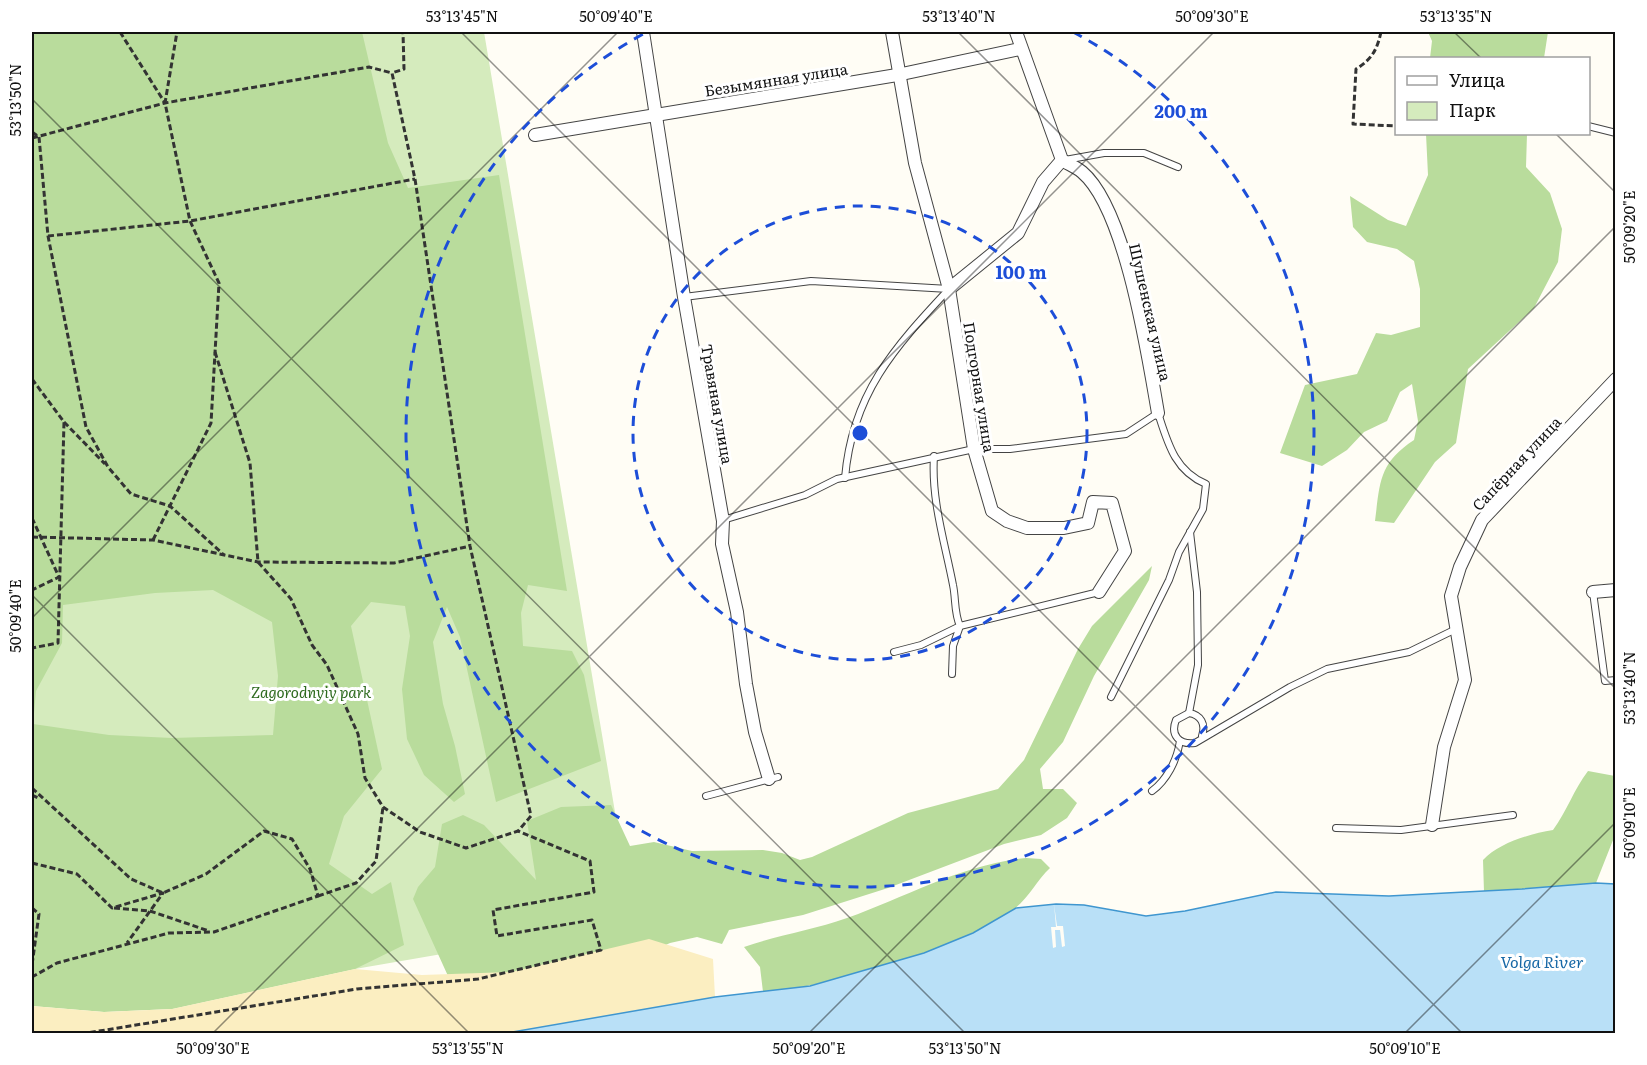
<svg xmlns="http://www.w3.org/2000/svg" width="1647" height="1065" viewBox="0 0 1647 1065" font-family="Literata,serif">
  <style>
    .green { fill: #d5ebbd }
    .forest { fill: #b9dc9c; fill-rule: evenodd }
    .sand { fill: #fbeec1 }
    .water { fill: #b9e0f7; stroke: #3f96cf; stroke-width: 1.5 }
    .pier { fill: #fffdf5 }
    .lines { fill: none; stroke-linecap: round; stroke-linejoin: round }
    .service-casing { stroke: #444; stroke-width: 8 }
    .minor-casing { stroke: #444; stroke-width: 14 }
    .path { stroke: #333; stroke-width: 3; stroke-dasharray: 6 3; stroke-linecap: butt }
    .service { stroke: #fff; stroke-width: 6 }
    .minor { stroke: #fff; stroke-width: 12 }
    .ticks { fill: none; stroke: #111; stroke-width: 1.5; stroke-opacity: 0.45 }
    .ring { fill: none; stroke: #1d4ed8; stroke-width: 3; stroke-dasharray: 10 8 }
    .labels { text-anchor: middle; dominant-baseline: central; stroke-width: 6; stroke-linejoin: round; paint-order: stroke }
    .street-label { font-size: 15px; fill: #111; stroke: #fff }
    .park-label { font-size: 15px; font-style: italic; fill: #2f6b1f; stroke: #fff }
    .water-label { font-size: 16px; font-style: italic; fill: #1768a6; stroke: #fff }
    .centre { fill: #1d4ed8; stroke: #fff; stroke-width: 3 }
    .ring-label { font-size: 18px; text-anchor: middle; font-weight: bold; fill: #1d4ed8; stroke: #fff; stroke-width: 6; stroke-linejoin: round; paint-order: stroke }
    .neatline { fill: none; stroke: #111; stroke-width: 2 }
    .ticks-label { font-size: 15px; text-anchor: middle; fill: #111 }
  </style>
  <rect width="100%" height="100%" fill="#fffdf5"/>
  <path class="green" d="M32,32H484L617,824L646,919L355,969L172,1009L32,1006Z"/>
  <g class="forest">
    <path d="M32,32H362L388,143L408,188L499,175L567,591L528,585L521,613L523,646L572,651L584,675L601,761L496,802L460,637L447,607L433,642L443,704L455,746L465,794L454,802L424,775L407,739L402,689L410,636L405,606L371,602L351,626L382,769L344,816L329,864L372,894L391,882L404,945L355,969L172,1009L104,1012L32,1006ZM213,590L272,622L278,676L273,735L172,738L109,735L33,724L36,691L62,643L63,605L155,593Z"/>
    <path d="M1428,32H1548L1544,58H1430L1432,41Z"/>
    <path d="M1426,134H1527L1526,167L1550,193L1562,229L1558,262L1534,308L1468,369L1456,443L1435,462L1394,523L1375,521C1380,482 1379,463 1414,440L1418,421L1412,384L1400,392L1387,421L1364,432L1347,450L1322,466L1280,453L1305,385L1357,374L1376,333L1391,335L1420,327V289L1414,261L1397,249L1367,242L1353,227L1350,196L1388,220L1406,226L1428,175Z"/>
    <path d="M1152,566L1149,580L1094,676L1063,742L1040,769L1043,789H1063L1077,803L1067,818L1041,835L1004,844L888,888L803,915L729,930L722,944L697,937L670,943L648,953L552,971L448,976L413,899L418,887L435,867L442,824L463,815L484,825L536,880L527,821L561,807L611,805L630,846L654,842L692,851L763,850L782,853L800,860L812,857L908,813L998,789L1024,760L1078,649L1092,626Z"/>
    <path d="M1588,771L1615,776V835L1596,883L1484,892L1483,860C1499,843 1529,834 1553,830C1567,811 1574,789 1588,771Z"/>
    <path d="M1026,858L1041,859L1050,868C1037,880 1028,899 1014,909C955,951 835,986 763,992L760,967L744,947C778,935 813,930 847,918C906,897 962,864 1026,858Z"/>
  </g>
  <path class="sand" d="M649,939L713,959L715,997L501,1034L32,1033V1006L104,1012L172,1009L355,969L422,975L511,972Z"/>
  <path class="water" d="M1596,883L1615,884V1033L501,1034L715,997L810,986L924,953L973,933L1016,908L1056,904L1084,905L1146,916L1185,911L1276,892L1389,896L1522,889Z"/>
  <path class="pier" d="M1054,904L1057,926H1063L1065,946L1062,947L1060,930H1055L1056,947L1053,948L1051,927H1056Z"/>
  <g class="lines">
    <g class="service-casing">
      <g id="service">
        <path d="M1588,126L1616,133"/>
        <path d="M1065,160L1104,153H1144L1178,167"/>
        <path d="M684,297L811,281L949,289"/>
        <path d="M934,456C931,500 945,543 953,585C956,599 954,613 960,626L953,646L952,674"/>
        <path d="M845,478C852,394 894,348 949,289"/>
        <path d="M723,520L805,495L837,479L974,449H1010L1126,434L1158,413C1168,444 1175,471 1206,484L1203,509L1179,552L1169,580L1111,697"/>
        <path d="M1593,592L1605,681L1616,680"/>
        <path d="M894,652L921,645L960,626L1099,592"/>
        <path d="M1189,713L1198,665L1197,592L1190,532"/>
        <path d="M1202,736C1206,724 1201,715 1189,713L1176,720C1170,735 1179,745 1195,743L1290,687L1327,669L1409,652L1456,629"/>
        <path d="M1152,791C1167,780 1177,760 1180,741"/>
        <path d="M706,796L778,777"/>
        <path d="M1336,828L1401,830L1513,815"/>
      </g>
    </g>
    <g class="minor-casing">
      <g id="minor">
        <path d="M643,32L684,297L723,521L722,544L737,612L746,684L755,732L769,779"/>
        <path d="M892,32L915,163L949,289L974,449L992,511L1007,521L1027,528H1064L1088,523L1093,502L1112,503L1125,551L1099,592"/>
        <path d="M1016,32L1062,160C1068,164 1076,167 1082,172C1126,209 1148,356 1158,413"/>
        <path d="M535,135L897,75L1020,49"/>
        <path d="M949,289L1018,233L1043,182L1062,160"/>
        <path d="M1593,592L1616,590"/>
        <path d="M1432,825L1444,747L1465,680L1451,596L1460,567L1482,520L1616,379"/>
      </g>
    </g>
    <g class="path">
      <path d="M120,32L165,103"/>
      <path d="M1381,32C1377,50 1372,59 1356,69L1353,124L1396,126"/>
      <path d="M32,132L39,137"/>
      <path d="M39,137L48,236L86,427L108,467L131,494L170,506L224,555"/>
      <path d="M32,138L165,103L369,67L392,73"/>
      <path d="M48,236L190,221L415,179"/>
      <path d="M215,352L250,463L258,562L291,599L312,645L327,665L358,734L365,778L383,807L420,832L466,848L518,831L531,816L470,546L415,179L392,73L404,69L403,32"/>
      <path d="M32,379L64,422L58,643L32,648"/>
      <path d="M64,422L105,464"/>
      <path d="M32,518L59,577L32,590"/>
      <path d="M32,537L153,540L258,562L394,563L470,546"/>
      <path d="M153,540L211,423L219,283L190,221L165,103L177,32"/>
      <path d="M32,788L131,879L163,893L206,874L264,831L292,839L310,869L318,896L214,932L169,933L57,963L32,977"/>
      <path d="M32,795L40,799"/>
      <path d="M32,863L77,874L112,908L163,893L127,943"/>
      <path d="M318,896L356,883L376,861L383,807"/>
      <path d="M32,908L39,914L32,965"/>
      <path d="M114,908L150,911L209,931"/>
      <path d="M81,1034L357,989L478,979L601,950L592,920L497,936L493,910L594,892L590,861L518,831"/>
    </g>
    <use href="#service" class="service"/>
    <use href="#minor" class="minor"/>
  </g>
  <path class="ticks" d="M461,32L1463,1034M958,32L1616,689M1454,32L1481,58M32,99L966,1034M1556,134L1616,193M32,595L470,1034M32,618L618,32M212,1034L1214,32M808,1034L1616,226M1404,1034L1616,822"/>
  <g class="ring">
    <circle cx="860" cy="433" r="227"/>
    <path d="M1073 32A454 454 0 1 1 647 32"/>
  </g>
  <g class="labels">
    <g class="street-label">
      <text transform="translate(776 79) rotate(-9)">Безымянная улица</text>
      <text transform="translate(1151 312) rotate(77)">Шушенская улица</text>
      <text transform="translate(980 387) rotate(81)">Подгорная улица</text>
      <text transform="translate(718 404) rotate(80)">Травяная улица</text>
      <text transform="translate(1516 463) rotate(-47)">Сапёрная улица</text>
    </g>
    <g class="park-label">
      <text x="311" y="691">Zagorodnyiy park</text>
    </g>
    <g class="water-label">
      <text x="1542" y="961">Volga River</text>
    </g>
  </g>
  <circle cx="860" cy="433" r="9" class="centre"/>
  <g class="ring-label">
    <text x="1181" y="118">200 m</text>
    <text x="1021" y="279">100 m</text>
  </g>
  <rect width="1647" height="1065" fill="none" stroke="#ffffff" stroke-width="66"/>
  <rect x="1395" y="57" width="195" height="78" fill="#ffffff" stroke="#a0a0a0" stroke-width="1.5"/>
  <rect x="1407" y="76" width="30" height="9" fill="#ffffff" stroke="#a0a0a0" stroke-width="1.5"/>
  <text x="1449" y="87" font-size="18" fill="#111111">Улица</text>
  <rect x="1407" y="102" width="30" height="18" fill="#d5ebbd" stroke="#a0a0a0" stroke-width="1.5"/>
  <text x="1449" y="117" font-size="18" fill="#111111">Парк</text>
  <rect x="33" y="33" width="1581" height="999" class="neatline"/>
  <g class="ticks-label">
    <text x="462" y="22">53°13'45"N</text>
    <text x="616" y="22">50°09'40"E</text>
    <text x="959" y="22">53°13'40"N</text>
    <text x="1212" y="22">50°09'30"E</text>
    <text x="1456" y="22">53°13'35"N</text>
    <text transform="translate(16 100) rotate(-90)" y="5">53°13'50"N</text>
    <text transform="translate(1630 227) rotate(-90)" y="5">50°09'20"E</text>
    <text transform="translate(16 616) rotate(-90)" y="5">50°09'40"E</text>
    <text transform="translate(1630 688) rotate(-90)" y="5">53°13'40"N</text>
    <text transform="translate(1630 823) rotate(-90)" y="5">50°09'10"E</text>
    <text x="213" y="1054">50°09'30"E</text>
    <text x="468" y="1054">53°13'55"N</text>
    <text x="809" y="1054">50°09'20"E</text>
    <text x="965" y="1054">53°13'50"N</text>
    <text x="1405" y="1054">50°09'10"E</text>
  </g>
</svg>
